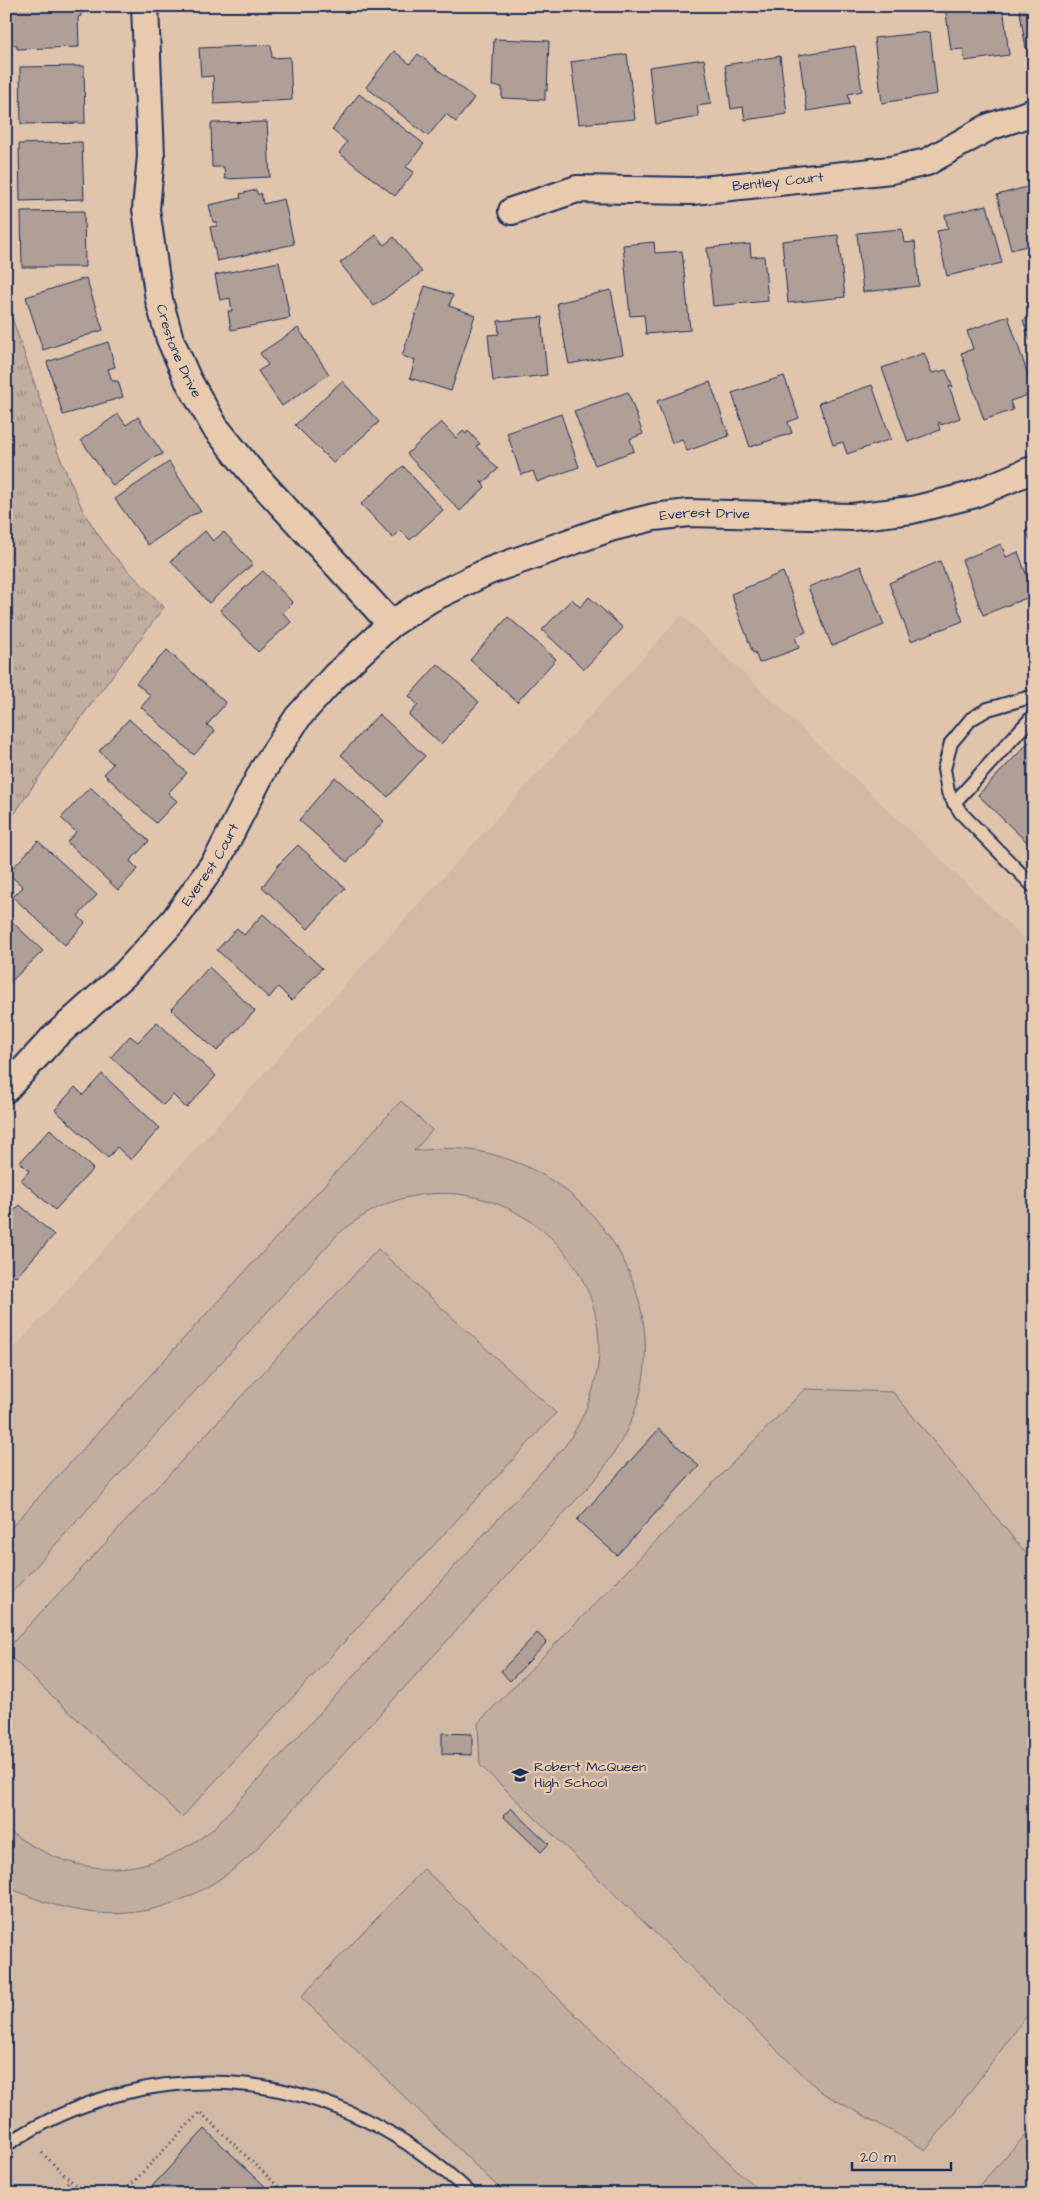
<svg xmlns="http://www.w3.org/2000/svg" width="1040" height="2200" viewBox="0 0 1040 2200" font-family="'Architects Daughter',sans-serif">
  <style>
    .built { fill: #d1b9a5 }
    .grass { fill: url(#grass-tufts); stroke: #6e6e7e }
    .pitch { fill: #c2ae9f; stroke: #6e6e7e }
    .building { fill: #af9f97; stroke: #1b2f5e }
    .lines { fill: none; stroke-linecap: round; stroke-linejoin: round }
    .service-casing { stroke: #1b2f5e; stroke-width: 16 }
    .minor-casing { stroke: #1b2f5e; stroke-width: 30 }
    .path { stroke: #1b2f5e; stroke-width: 3; stroke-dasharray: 1 4; stroke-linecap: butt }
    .service { stroke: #e8caae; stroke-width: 12 }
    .minor { stroke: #e8caae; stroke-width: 26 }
    .labels { text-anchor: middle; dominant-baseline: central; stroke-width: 4.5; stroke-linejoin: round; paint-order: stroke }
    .street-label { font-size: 14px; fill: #1b2f5e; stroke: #e8caae }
    .poi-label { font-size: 14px; fill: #1b2f5e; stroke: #e8caae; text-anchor: start }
  </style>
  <defs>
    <pattern id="grass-tufts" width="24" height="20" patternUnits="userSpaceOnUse" patternTransform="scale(1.25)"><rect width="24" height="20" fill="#c2ae9f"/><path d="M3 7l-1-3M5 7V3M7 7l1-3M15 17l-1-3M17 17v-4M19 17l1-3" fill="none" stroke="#9d8e85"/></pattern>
  </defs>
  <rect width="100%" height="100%" fill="#e0c4ab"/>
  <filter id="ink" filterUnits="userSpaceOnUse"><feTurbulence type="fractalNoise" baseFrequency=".02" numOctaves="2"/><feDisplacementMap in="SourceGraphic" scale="10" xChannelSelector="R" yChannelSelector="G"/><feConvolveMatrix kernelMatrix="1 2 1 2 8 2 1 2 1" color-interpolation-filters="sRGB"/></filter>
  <g filter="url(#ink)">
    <path class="built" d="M682,615L1034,948V2194H6V1357Z"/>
    <path class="grass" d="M6,300L58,453L84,513L110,552L164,607L65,739L6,826Z"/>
    <g class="pitch">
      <path d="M401,1101L432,1130L414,1151C433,1149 451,1147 470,1150C578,1165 657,1266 644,1374C639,1413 621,1445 598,1476L251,1855C175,1921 101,1930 10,1888L6,1885V1829C76,1880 142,1882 212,1830L565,1446C585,1417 598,1386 599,1351C602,1250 500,1173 405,1198C379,1204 358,1218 338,1234L6,1599V1533Z"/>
      <path d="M378,1249L556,1413L182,1817L6,1653V1650Z"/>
      <path d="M805,1389L893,1392L1034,1563V2006L926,2150L821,2092L480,1765L478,1723Z"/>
      <path d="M424,1869L762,2194H505L496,2185L301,1997Z"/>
      <path d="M1034,2126V2194H971Z"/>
    </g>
    <g class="building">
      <path d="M16,6H81V16L78,17L79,47L17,49V45H6V8H16Z"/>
      <path d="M945,6H1003L1009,55L965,61L963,49L951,50Z"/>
      <path d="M1019,6H1034V48L1026,49Z"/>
      <path d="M930,32L937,94L882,103L874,38Z"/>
      <path d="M494,39L549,41L547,91L545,90V100L502,98V87L492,86Z"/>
      <path d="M271,45L272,58L290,57L292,100L214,104L213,76L201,77L199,48Z"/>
      <path d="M855,46L862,91L848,94L850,104L807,111L799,55Z"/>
      <path d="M394,51L410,64L418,54L474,98L456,122L446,114L428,136L366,87Z"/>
      <path d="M627,54L635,119L579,124L571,62Z"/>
      <path d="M780,56L787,114L745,120L743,107L731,109L725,65Z"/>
      <path d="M704,59L711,104L697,106L699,117L656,124L649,67Z"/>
      <path d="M84,66L85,123L21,124L20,67Z"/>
      <path d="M359,94L424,144L406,167L414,172L395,196L339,153L347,142L332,130Z"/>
      <path d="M267,122L270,177L225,179L224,167H212L211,123Z"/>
      <path d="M82,142L84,199L20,201L19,144Z"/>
      <path d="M1034,185V244L1011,250L997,195Z"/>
      <path d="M256,190L258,195L261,193L263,204L284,199L294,244L217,261L210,227L217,226V222H213L209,205L241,198L240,194Z"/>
      <path d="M987,205L1002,263L947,276L937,231L948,229L945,215Z"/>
      <path d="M84,211L85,267H22L21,212Z"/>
      <path d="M902,229L904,243L915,242L919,286L863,292L857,233Z"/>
      <path d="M376,235L384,245L394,237L422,272L374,306L340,263Z"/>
      <path d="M838,235L845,297L788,303L782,241Z"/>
      <path d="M654,242L655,253L682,251L690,330L646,334L644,315L630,316L623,245Z"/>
      <path d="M750,244L751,257L764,256L768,301L713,306L707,248Z"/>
      <path d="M279,262L290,318L231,330L228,311H232L230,298L220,300L215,275Z"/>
      <path d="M86,278L103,330L43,350L26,297Z"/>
      <path d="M425,286L453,295L449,306L475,315L451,391L410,378L415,360L402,356Z"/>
      <path d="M611,290L623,354L569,364L557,303Z"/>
      <path d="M1008,316L1034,393L1010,401L1013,410L984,420L961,353L973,349L967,331Z"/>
      <path d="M1034,316V352L1023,320Z"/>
      <path d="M543,317L542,327L547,375L493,381L488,335L499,334L498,321Z"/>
      <path d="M298,328L329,374L282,406L258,371L268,365L260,353Z"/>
      <path d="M108,342L115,367L108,369L112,381H118L123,397L63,415L47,362Z"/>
      <path d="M924,353L932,373L946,370L953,387L949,386L960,418L941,425L940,422L938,423L940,430L908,442L882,368Z"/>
      <path d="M784,376L799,418L788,422L792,433L750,447L732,393Z"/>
      <path d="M342,381L379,422L333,463L295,425Z"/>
      <path d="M710,382L729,436L687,451L682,439L672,443L657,401Z"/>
      <path d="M872,385L891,439L847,454L843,442L833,445L819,403Z"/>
      <path d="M628,392L643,434L630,439L634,451L595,465L574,411Z"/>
      <path d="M118,414L126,425L138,417L163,454L153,458L113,486L81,440Z"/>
      <path d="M561,414L579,467L537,482L533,471L521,475L507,433Z"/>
      <path d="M441,422L456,438L463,431L466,434L468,431L480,444L476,446L498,469L483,483L480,480L485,487L460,511L407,454Z"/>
      <path d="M169,462L201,512L192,515L148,545L115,499Z"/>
      <path d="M403,466L443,510L410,540L401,530L393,538L361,504Z"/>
      <path d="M1034,527V549L1026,530Z"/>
      <path d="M205,531L213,541L224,532L253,564L209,603L171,561Z"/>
      <path d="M1001,544L1006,557L1018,552L1034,595L983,615L962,560Z"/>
      <path d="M940,561L963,621L911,641L889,583Z"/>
      <path d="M861,566L884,625L832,646L808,587Z"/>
      <path d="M263,571L293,603L283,613L291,622L258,652L220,610Z"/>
      <path d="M783,572L806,632L795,637L799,648L759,663L755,652L753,653L731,594Z"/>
      <path d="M589,597L623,628L584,669L542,630L572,599L580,607Z"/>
      <path d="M508,617L556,659L517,702L470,660Z"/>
      <path d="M167,650L226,703L207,725L215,731L194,755L141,707L151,696L136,683Z"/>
      <path d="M438,664L479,702L441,744L409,715L418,705L409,696Z"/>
      <path d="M379,714L425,756L388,797L341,755Z"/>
      <path d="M129,719L187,773L168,793L177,801L156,823L104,774L113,764L99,751Z"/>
      <path d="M1034,737V849L978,795Z"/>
      <path d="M335,777L384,821L347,862L299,820Z"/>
      <path d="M90,787L149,841L130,861L138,869L118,890L67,842L76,832L61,818Z"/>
      <path d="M38,841L97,895L78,916L85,923L65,945L13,897L23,887L8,873Z"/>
      <path d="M298,845L345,888L308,929L262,887L280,863Z"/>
      <path d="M263,914L322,968L292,1001L278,987L269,998L217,950L237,928L244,935Z"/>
      <path d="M6,916L43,951L6,986Z"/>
      <path d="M209,967L255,1011L217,1051L171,1009Z"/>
      <path d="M157,1022L216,1076L186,1108L173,1095L163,1105L111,1057L130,1036L138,1042Z"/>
      <path d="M102,1074L160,1128L131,1160L117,1147L108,1158L55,1110L75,1087L83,1095Z"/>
      <path d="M50,1129L93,1169L55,1210L21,1180L29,1171L20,1162Z"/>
      <path d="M20,1205L54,1235L16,1277L6,1268V1209L11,1214Z"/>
      <path d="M659,1429L699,1466L617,1555L577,1520Z"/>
      <path d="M537,1633L547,1642L510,1681L501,1671Z"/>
      <path d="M442,1733L472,1734V1755L442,1754Z"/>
      <path d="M511,1808L549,1844L541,1852L503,1816Z"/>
      <path d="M205,2129L273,2194H145Z"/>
    </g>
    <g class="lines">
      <g class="service-casing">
        <g id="service">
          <path d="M1034,696L988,709L971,719L951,743L944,769L948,792L961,813L1034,887"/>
          <path d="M954,803L1034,715"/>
          <path d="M6,2145C161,2044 339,2069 471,2194"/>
        </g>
      </g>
      <g class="minor-casing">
        <g id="minor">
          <path id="s1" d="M145,6L151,156L146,209L159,300L170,339L188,380L215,427L249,469L391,624"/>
          <path id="s2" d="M512,211L577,189L693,191L891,170L927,162L989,127L1034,112"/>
          <path id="s3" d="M6,1089L53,1038L125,974L175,919L218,858L263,770L298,717L335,676L391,624L430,599L489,571L610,528L654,517L689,513L852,517L912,510L972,495L1034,469"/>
        </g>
      </g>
      <g class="path">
        <path d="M42,2153L70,2180"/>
        <path d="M57,2194L70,2180L85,2194"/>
        <path d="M122,2194L200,2112L286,2194"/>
      </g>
      <use href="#service" class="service"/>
      <use href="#minor" class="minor"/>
    </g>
  </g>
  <defs>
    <g id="school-bare" transform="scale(1.35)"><path d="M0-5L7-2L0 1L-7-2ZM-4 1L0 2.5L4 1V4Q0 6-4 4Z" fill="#1b2f5e" stroke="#e8caae" stroke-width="2.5" paint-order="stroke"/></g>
  </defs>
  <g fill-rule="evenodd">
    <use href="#school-bare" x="520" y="1775"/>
  </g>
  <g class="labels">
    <g class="street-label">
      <text stroke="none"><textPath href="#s2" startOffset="270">Bentley Court</textPath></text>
      <text stroke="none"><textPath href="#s1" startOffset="350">Crestone Drive</textPath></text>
      <text stroke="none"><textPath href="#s3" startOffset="945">Everest Drive</textPath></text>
      <text stroke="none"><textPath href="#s3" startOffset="305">Everest Court</textPath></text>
    </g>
    <g class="poi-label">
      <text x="534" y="1767">Robert McQueen<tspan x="534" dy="16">High School</tspan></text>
    </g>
  </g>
  <rect width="1040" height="2200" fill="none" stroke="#e8caae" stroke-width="25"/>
  <rect x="12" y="12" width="1015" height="2175" fill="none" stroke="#1b2f5e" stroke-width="2" filter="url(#ink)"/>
  <path d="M852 2162v8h99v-8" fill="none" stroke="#1b2f5e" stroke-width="2.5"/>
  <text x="860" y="2162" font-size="15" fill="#1b2f5e" stroke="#e8caae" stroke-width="4" paint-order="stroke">20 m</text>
</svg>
